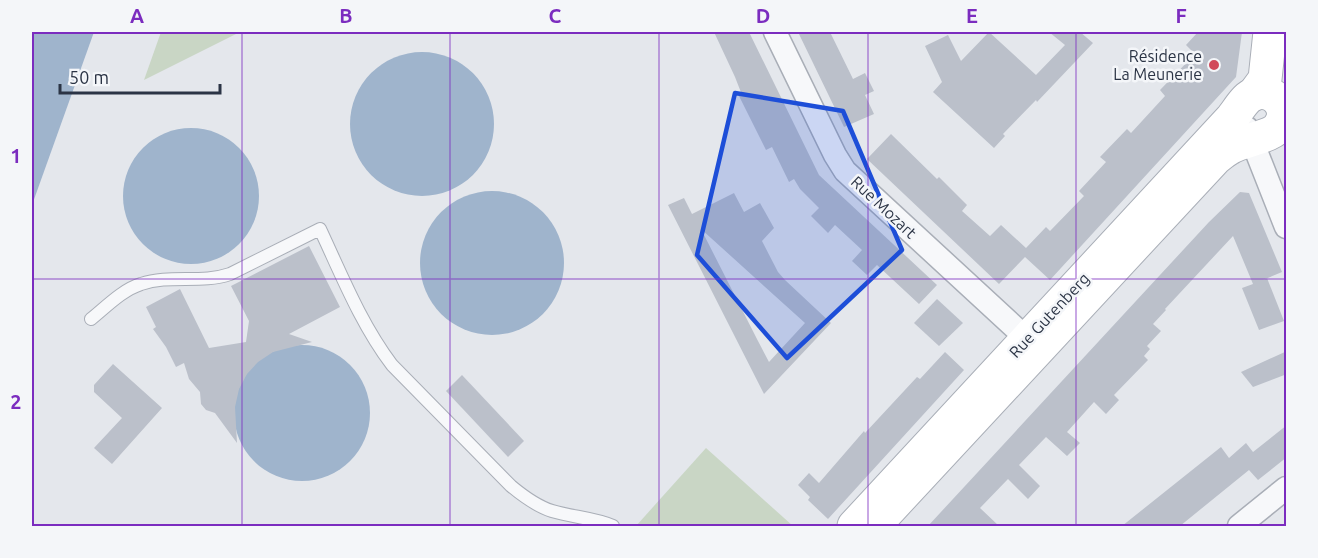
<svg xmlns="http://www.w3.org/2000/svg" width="1318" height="558" viewBox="0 0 1318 558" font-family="Ubuntu,sans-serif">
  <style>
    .green { fill: #c9d6c5 }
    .water { fill: #9fb4cc }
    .building { fill: #bbc0ca; fill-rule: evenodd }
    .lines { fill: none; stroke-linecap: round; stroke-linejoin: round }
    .lane-casing { stroke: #a9aeb7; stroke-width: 14 }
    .street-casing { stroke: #a9aeb7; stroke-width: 25 }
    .secondary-casing { stroke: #a9aeb7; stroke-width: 35 }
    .lane { stroke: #f7f8fa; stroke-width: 12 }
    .street { stroke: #f7f8fa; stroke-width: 22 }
    .secondary { stroke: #fff; stroke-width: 33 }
    .marked { fill: #1d4ed8; fill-opacity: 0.2; stroke: #1d4ed8; stroke-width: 4.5; stroke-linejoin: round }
    .grid { fill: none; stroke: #7b2cbf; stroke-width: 1.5; stroke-opacity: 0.55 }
    .poi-dot { fill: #d1495b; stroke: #f4f6f9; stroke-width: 2 }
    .labels { text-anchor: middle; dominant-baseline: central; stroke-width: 5; stroke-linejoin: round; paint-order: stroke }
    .poi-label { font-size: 16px; fill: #2b3445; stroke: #f4f6f9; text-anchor: end }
    .street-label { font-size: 16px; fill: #2b3445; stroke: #f4f6f9 }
    .neatline { fill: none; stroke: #7b2cbf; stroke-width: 2 }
    .grid-label { font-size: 20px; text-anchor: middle; font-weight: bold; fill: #7b2cbf }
  </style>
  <rect width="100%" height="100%" fill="#e4e7ec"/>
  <g class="green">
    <path d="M161,32H240L144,80Z"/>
    <path d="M706,448L793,526H636Z"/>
  </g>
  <g class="water">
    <path d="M32,32H94L32,205Z"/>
    <circle cx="422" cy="124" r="72"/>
    <circle cx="191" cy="196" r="68"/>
    <circle cx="492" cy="263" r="72"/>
    <circle cx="302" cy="413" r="68"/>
  </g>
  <g class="building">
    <path d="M714,32H749L819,175L937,285L919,304L877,265L867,275L852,261L862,250L835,225L828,233L811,216L819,208L800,189L794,179L789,182L772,147L766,150L739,96L742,95L735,77Z"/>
    <path d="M798,32H830L853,79L865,73L874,91L865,95L874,114L844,127Z"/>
    <path d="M989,32L1036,75L1065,45L1049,32H1080L1093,43L1037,102L1036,100L1003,134L1005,136L994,148L933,92L942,82L925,46L948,35L961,61Z"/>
    <path d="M1198,32H1242L1236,77L1050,280L1025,257L999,284L867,159L891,134L937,179L939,177L967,205L962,211L990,236L1001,225L1026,248L1046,227L1050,231L1084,196L1079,191L1106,162L1100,157L1127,129L1131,133L1165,96L1160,90L1195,54L1186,45Z"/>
    <path d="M1240,192L1249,193L1282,272L1263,280L1267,278L1284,321L1259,330L1242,288L1253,284L1233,236L1165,309L1166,310L1153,324L1161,331L1147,346L1150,349L1144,356L1148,360L1114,395L1119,400L1106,414L1094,402L1067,432L1080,443L1067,456L1046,437L1019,465L1040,486L1028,499L1008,479L980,508L999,526H928L1209,222Z"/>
    <path d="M734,193L744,212L760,203L774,228L762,241L778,272L785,280L831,323L764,394L668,205L684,198L692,214ZM701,229L805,323L769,362L758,341Z"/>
    <path d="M309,246L340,307L289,334L312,342L273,352L258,362L247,374L239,389L235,407L237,443L215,413L206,410L201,404L200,392L189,379L184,363L176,367L166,347L153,329L156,327L146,307L180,289L209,348L246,342L249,321L231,286Z"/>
    <path d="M937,299L963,323L939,346L914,323Z"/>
    <path d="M1287,351V374L1253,387L1241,372Z"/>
    <path d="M945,352L964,370L828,519L808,500L810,497L798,485L809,473L819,483L864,431L865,433L917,377L920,379Z"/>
    <path d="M113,364L162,408L112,464L94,448L122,418L94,392V385Z"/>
    <path d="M462,375L524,441L508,457L446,391Z"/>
    <path d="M1287,425V457L1258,480L1249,470L1180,526H1122L1221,447L1229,458L1246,443L1253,452Z"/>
  </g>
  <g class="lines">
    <g class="lane-casing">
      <path id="lane" d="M91,319C106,307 122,290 141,284C170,274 201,284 230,274L320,229C342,276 361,324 392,365L511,486C523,496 536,506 552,511C572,517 594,518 613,526"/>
    </g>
    <g class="street-casing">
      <g id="street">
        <path d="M775,32L835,155L845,171L1037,348"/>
        <path d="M1247,128L1286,227"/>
        <path d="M1239,526L1286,488"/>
      </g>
    </g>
    <g class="secondary-casing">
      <g id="secondary">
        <path d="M1254,94L1265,79L1270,32"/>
        <path d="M854,526L1231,119C1237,112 1244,99 1252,95C1271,85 1292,107 1280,125C1273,137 1243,140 1230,148C1224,151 1220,155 1215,159L874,526"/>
      </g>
    </g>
    <use href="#lane" class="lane"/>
    <use href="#street" class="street"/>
    <use href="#secondary" class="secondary"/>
  </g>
  <path class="marked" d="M735,93L843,111L902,250L787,358L697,255Z"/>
  <path class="grid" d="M242,32V526M450,32V526M659,32V526M868,32V526M1076,32V526M32,279H1286"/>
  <circle class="poi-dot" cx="1214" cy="65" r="6"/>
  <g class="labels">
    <g class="poi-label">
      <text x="1202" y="56">Résidence<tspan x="1202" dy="18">La Meunerie</tspan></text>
    </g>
    <g class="street-label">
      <text transform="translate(884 207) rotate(43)">Rue Mozart</text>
      <text transform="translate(1049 315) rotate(-47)">Rue Gutenberg</text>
    </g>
  </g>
  <rect width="1318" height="558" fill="none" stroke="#f4f6f9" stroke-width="66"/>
  <path d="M60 84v9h160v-9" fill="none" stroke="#2b3445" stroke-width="3"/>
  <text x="69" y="84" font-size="18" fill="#2b3445" stroke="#f4f6f9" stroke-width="4.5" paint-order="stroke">50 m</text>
  <rect x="33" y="33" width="1252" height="492" class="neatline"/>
  <g class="grid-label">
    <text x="137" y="23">A</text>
    <text x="346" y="23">B</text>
    <text x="555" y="23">C</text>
    <text x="763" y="23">D</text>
    <text x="972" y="23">E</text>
    <text x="1181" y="23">F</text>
    <text x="16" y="163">1</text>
    <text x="16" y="409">2</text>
  </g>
</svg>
